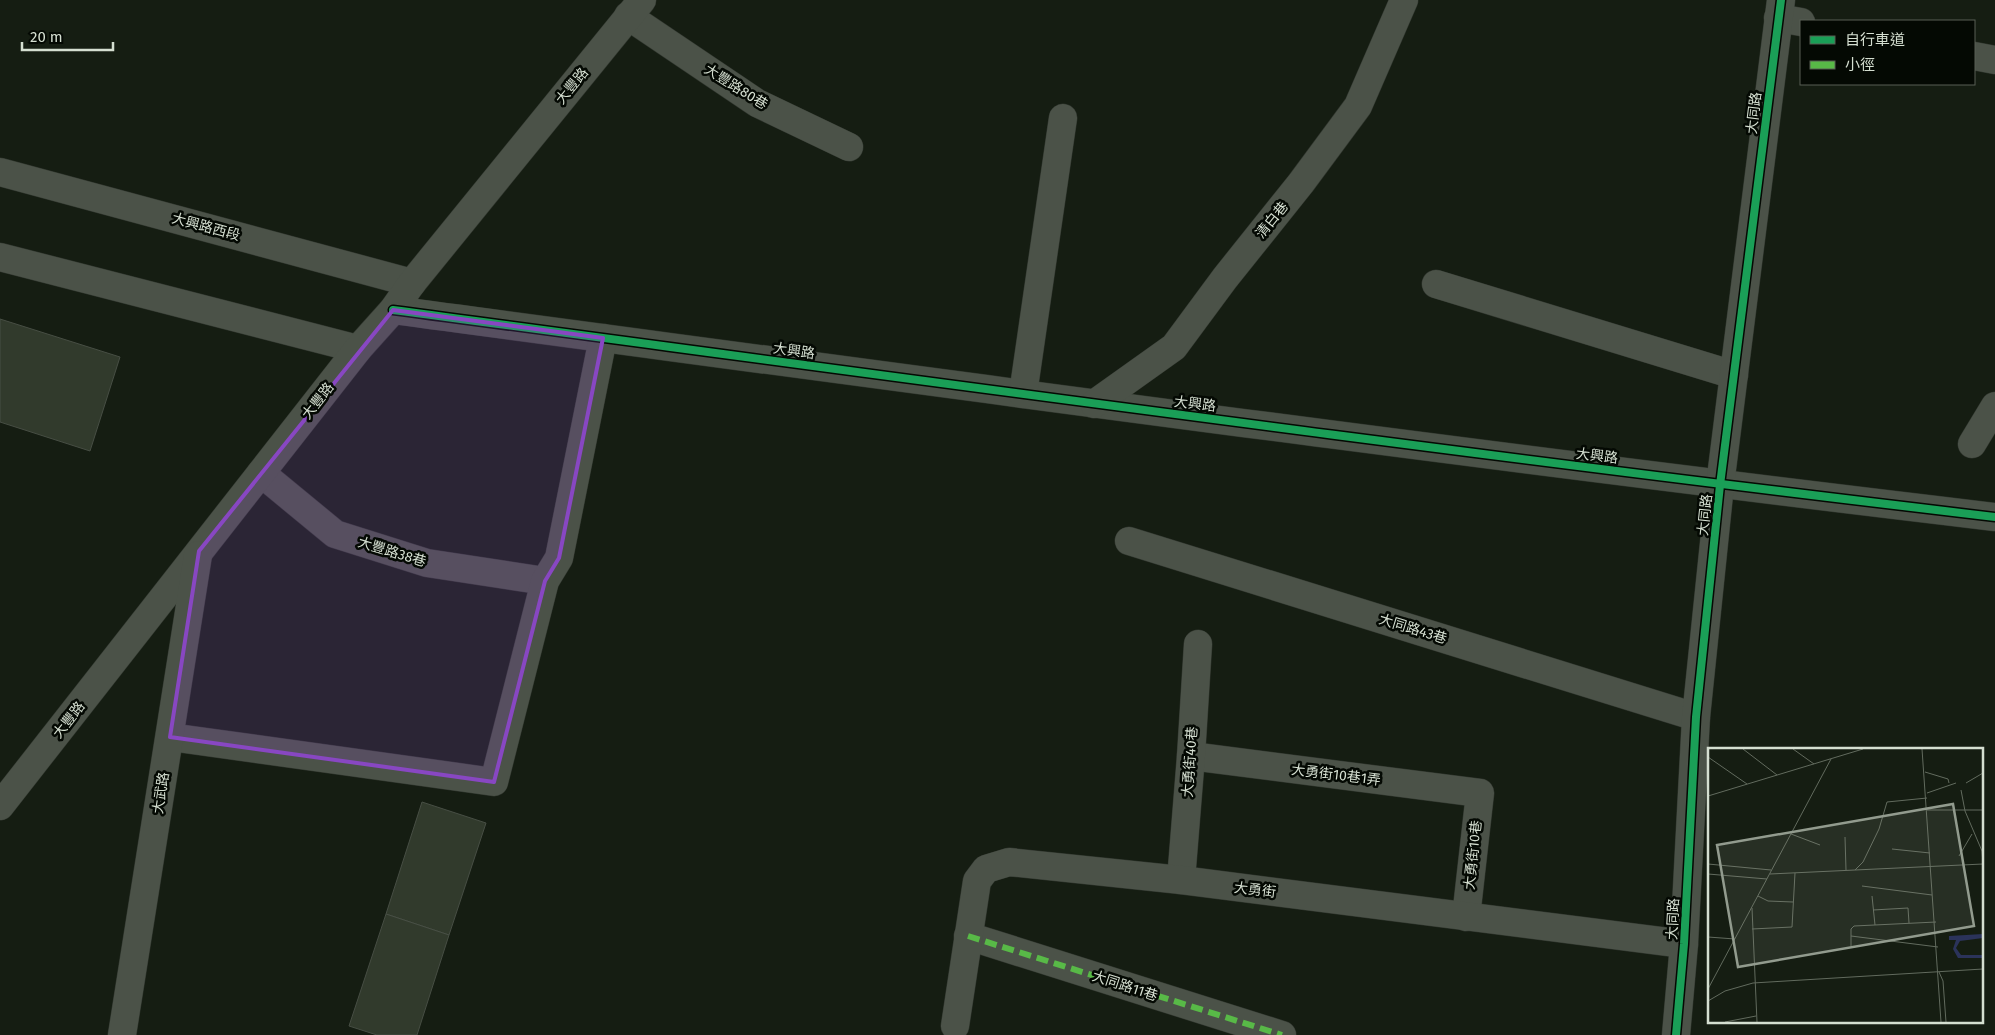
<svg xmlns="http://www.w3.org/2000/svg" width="1995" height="1035" viewBox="0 0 1995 1035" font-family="'Fira Sans','Noto Sans TC',sans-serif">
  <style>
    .building { fill: #313a2c; stroke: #474e44 }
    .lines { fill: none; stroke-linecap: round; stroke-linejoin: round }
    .minor-casing { stroke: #30362e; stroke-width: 29 }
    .minor { stroke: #4b5248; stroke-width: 28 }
    .quiet { stroke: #58b947; stroke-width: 6; stroke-dasharray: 12 6; stroke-linecap: butt }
    .cycleway-casing { stroke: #040903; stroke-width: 11 }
    .cycleway { stroke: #1a9f57; stroke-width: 8 }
    .marked { fill: #8847c2; fill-opacity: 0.2; stroke: #8847c2; stroke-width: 4; stroke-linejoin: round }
    .labels { text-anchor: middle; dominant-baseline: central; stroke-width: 5; stroke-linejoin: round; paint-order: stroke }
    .street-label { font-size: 14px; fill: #d5dfd1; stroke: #040903 }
    .inset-road { fill: none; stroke: #626b5e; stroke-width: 1 }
    .view { fill: #929b8e; fill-opacity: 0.15; stroke: #929b8e; stroke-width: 2.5 }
    .inset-edge { fill: none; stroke: #d5dfd1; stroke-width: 2.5 }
  </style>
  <rect width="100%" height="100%" fill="#151d12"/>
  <g class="building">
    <path d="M0,319L120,357L90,451L0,422Z"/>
    <path d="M422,802L486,823L449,935L386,914Z"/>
    <path d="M386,914L449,935L417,1035H377L349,1026Z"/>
  </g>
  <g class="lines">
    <g class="minor-casing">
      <g id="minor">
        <path d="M628,16L757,103L849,147"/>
        <path d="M1778,18L1801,22"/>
        <path d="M1974,56L1995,60"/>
        <path d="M0,172L412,283"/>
        <path d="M0,257L358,349"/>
        <path d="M1436,284L1734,375"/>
        <path d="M393,310C927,381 1460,454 1995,517"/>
        <path d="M1023,394L1063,118"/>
        <path d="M1094,404L1174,347L1225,278L1301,183L1358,106L1404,0"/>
        <path d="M1972,444L1995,406"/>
        <path d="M261,473L335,534L427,563L545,581"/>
        <path d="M1129,541L1696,717"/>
        <path d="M170,737L494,782L545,581L559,558L603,338"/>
        <path d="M1191,756L1480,793L1466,917"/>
        <path d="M0,806L358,349L393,310L412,283L642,0"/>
        <path d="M1181,880L1191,756L1198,644"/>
        <path d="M968,936L1282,1035"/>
        <path d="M955,1026L977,881L986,869L1009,862L1181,880L1684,944"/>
        <path d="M122,1035L198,555"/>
        <path d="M1676,1035L1684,944L1696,717L1720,485L1781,0"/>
      </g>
    </g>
    <use href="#minor" class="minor"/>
    <path class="quiet" d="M968,936L1282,1035"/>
    <g class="cycleway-casing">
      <g id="cycleway">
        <path d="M393,310C927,381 1460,454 1995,517"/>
        <path d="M1676,1035L1684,944L1696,717L1720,485L1781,0"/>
      </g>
    </g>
    <use href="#cycleway" class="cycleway"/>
  </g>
  <path class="marked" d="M393,310L603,338L559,558L545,581L494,782L170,737L199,551Z"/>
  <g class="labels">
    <g class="street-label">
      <text transform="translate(572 86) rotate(-51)">大豐路</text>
      <text transform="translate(736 87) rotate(32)">大豐路80巷</text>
      <text transform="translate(1754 113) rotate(-83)">大同路</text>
      <text transform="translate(1272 220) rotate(-51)">清白巷</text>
      <text transform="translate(206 227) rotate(15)">大興路西段</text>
      <text transform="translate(794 351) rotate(8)">大興路</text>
      <text transform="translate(318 401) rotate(-52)">大豐路</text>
      <text transform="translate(1195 404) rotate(7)">大興路</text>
      <text transform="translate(1597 456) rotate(7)">大興路</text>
      <text transform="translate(1705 515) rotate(-84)">大同路</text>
      <text transform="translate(392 552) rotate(17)">大豐路38巷</text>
      <text transform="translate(1413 629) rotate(17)">大同路43巷</text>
      <text transform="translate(69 720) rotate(-52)">大豐路</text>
      <text transform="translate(1190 762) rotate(-86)">大勇街40巷</text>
      <text transform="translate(1336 775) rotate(7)">大勇街10巷1弄</text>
      <text transform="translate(161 793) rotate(-81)">大武路</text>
      <text transform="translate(1473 855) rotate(-84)">大勇街10巷</text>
      <text transform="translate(1255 890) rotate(7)">大勇街</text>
      <text transform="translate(1673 919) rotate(-87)">大同路</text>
      <text transform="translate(1125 986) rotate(18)">大同路11巷</text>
    </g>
  </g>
  <g transform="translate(1708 748)">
    <rect width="275" height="275" fill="#151d12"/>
    <path d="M275,186V190L252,193L248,200L253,207H275V210H250L245,201L248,192H241V188Z" fill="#2b335a"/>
    <path class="inset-road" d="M35,1L69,27M85,1L106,16M214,1L233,274M0,9L39,36M217,24L240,31L241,35M258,35L275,25M219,45L248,35M0,48L155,1M219,62H275M83,86L112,97M137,89L138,122M184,101L222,105M251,108L264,86M0,116L63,122M147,122L155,114L171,81L179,54L219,50M0,126L59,131M62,126L275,116L274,103L257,63L253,42M154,138L224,147M50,148L60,153L85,154M164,148L167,177M44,160L49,274M165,162L200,160L201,175M44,181L84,179L87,125M143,188L230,199M0,189L27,191M143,198V181L146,178L228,174M231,224L235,233L238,274M0,241L123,11M0,253L17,243L45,235L275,221M17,274L48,268"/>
    <path class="view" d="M245,56L266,178L30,219L9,97Z"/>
    <rect width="275" height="275" class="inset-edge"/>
  </g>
  <rect x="1800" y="20" width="175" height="65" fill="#040903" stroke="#585f55"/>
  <rect x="1810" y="36" width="25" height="8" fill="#1a9f57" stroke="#585f55"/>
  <text x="1845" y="45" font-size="15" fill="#d5dfd1">自行車道</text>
  <rect x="1810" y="61" width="25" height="8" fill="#58b947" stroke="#585f55"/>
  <text x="1845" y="70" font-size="15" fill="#d5dfd1">小徑</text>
  <path d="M22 42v8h91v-8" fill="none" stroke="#d5dfd1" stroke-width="2.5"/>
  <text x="30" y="42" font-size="15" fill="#d5dfd1" stroke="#040903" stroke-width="4" paint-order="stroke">20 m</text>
</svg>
